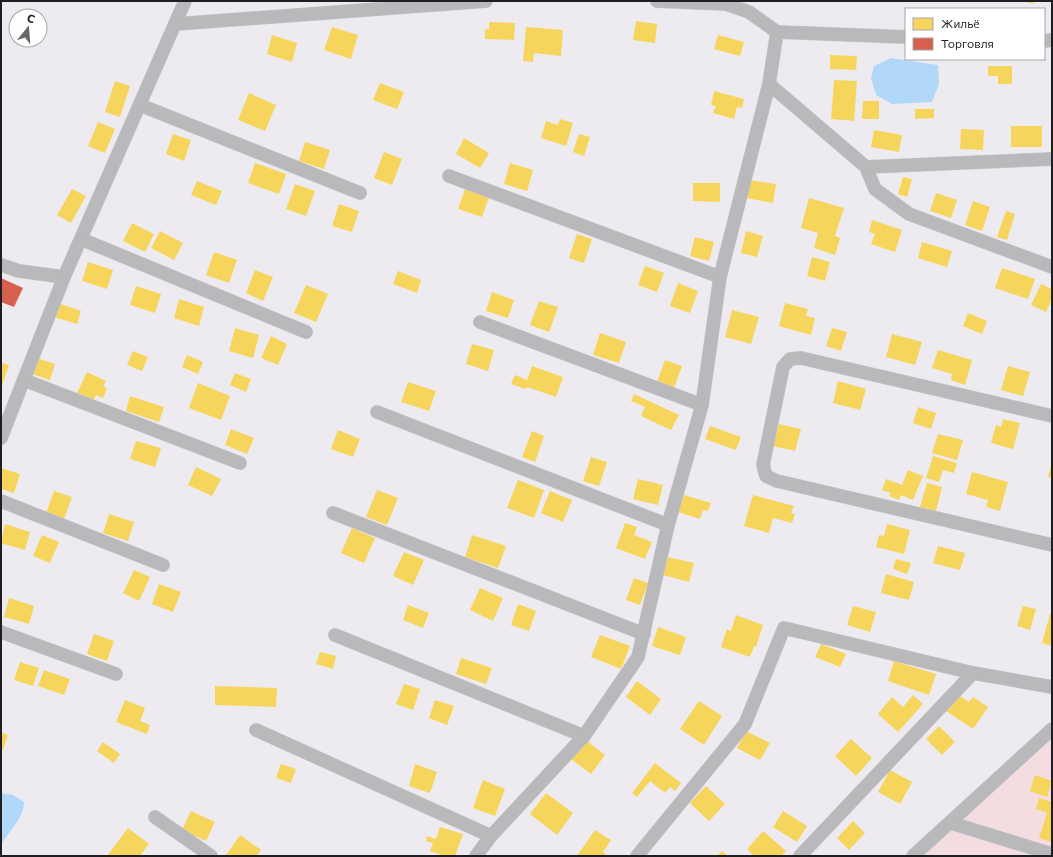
<svg xmlns="http://www.w3.org/2000/svg" width="1053" height="857" viewBox="0 0 1053 857" font-family="Commissioner,sans-serif">
  <style>
    .green { fill: #f3dde0 }
    .water { fill: #b2d8f9 }
    .homes { fill: #f6d55c }
    .shops { fill: #d6604d }
    .lines { fill: none; stroke-linecap: round; stroke-linejoin: round }
    .street-casing { stroke: #c9c7ca; stroke-width: 14 }
    .street { stroke: #b9b9bb; stroke-width: 13 }
  </style>
  <rect width="100%" height="100%" fill="#eeebf0"/>
  <path class="green" d="M1052,729V856H913Z"/>
  <g class="water">
    <path d="M891,58L938,65L939,84L932,102L892,104L876,95L871,78L874,66Z"/>
    <path d="M1,793L13,795L24,802C24,818 9,831 1,845Z"/>
  </g>
  <g class="homes">
    <path d="M1024,1H1034L1033,4Z"/>
    <path d="M636,21L657,24L655,43L633,40Z"/>
    <path d="M489,22L515,23L514,40L485,39V29L489,30Z"/>
    <path d="M332,27L358,35L351,59L324,50Z"/>
    <path d="M526,27L563,30L561,56L534,53L533,62L523,61Z"/>
    <path d="M272,35L297,43L292,62L267,54Z"/>
    <path d="M718,35L744,42L740,56L714,49Z"/>
    <path d="M830,55L857,56L856,70L830,69Z"/>
    <path d="M988,66H1012V84H998V76H988Z"/>
    <path d="M834,80L857,81L854,121L831,119Z"/>
    <path d="M115,81L130,86L120,117L105,112Z"/>
    <path d="M380,83L404,92L397,109L373,100Z"/>
    <path d="M714,91L744,99L742,108L737,107L734,119L713,113L716,106L711,105Z"/>
    <path d="M249,93L276,105L265,131L238,120Z"/>
    <path d="M863,101H879V119H862Z"/>
    <path d="M915,109H934V118L915,119Z"/>
    <path d="M560,119L573,123L566,146L541,138L546,121L558,125Z"/>
    <path d="M98,122L115,129L105,153L88,146Z"/>
    <rect x="1011" y="126" width="31" height="21"/>
    <path d="M961,129L984,130L983,150L960,149Z"/>
    <path d="M874,130L902,135L899,152L871,147Z"/>
    <path d="M173,134L191,140L184,161L166,154Z"/>
    <path d="M579,134L590,137L584,156L573,152Z"/>
    <path d="M464,138L489,153L480,168L456,154Z"/>
    <path d="M305,142L330,150L324,169L299,161Z"/>
    <path d="M384,152L402,159L392,185L374,178Z"/>
    <path d="M255,163L286,174L279,194L248,183Z"/>
    <path d="M510,163L533,170L527,191L504,184Z"/>
    <path d="M903,177L912,179L907,197L898,194Z"/>
    <path d="M749,180L776,184L773,203L746,198Z"/>
    <path d="M197,181L222,191L216,205L191,195Z"/>
    <path d="M693,183H720V202L693,201Z"/>
    <path d="M295,184L315,191L306,216L286,209Z"/>
    <path d="M72,189L86,196L71,223L57,215Z"/>
    <path d="M465,189L489,197L482,217L458,209Z"/>
    <path d="M936,193L957,200L951,218L930,211Z"/>
    <path d="M809,198L844,208L835,236L840,238L835,255L814,248L818,233L801,228Z"/>
    <path d="M973,201L990,207L982,231L965,225Z"/>
    <path d="M339,204L359,211L352,232L332,226Z"/>
    <path d="M1006,211L1015,214L1007,240L997,237Z"/>
    <path d="M872,220L902,230L895,252L871,244L875,234L869,232Z"/>
    <path d="M132,223L154,234L145,252L123,241Z"/>
    <path d="M160,231L183,243L174,260L151,248Z"/>
    <path d="M746,231L763,236L757,257L741,253Z"/>
    <path d="M577,234L592,239L584,263L569,258Z"/>
    <path d="M695,237L714,242L709,261L690,256Z"/>
    <path d="M922,242L952,251L947,267L918,258Z"/>
    <path d="M214,252L237,260L229,283L206,275Z"/>
    <path d="M812,257L830,262L825,281L807,276Z"/>
    <path d="M88,262L113,270L107,289L82,281Z"/>
    <path d="M645,266L664,273L657,292L638,285Z"/>
    <path d="M1002,268L1035,279L1028,299L995,288Z"/>
    <path d="M255,270L273,277L263,301L246,293Z"/>
    <path d="M398,271L421,280L417,293L393,284Z"/>
    <path d="M678,283L698,291L690,313L670,306Z"/>
    <path d="M1041,284L1052,289V299L1046,312L1031,305Z"/>
    <path d="M306,285L328,294L316,322L294,313Z"/>
    <path d="M136,286L161,294L155,313L130,305Z"/>
    <path d="M492,292L514,300L508,318L486,311Z"/>
    <path d="M179,299L204,307L199,326L174,318Z"/>
    <path d="M539,301L558,307L549,332L530,325Z"/>
    <path d="M58,303L81,311L77,324L54,317Z"/>
    <path d="M785,303L808,309L806,316L815,318L811,335L779,326Z"/>
    <path d="M732,310L759,317L751,344L725,337Z"/>
    <path d="M968,313L987,321L982,334L963,326Z"/>
    <path d="M235,328L259,335L253,358L229,351Z"/>
    <path d="M832,328L847,332L841,351L826,346Z"/>
    <path d="M600,333L626,342L619,363L593,355Z"/>
    <path d="M892,334L922,342L915,365L886,357Z"/>
    <path d="M271,336L287,344L278,365L261,358Z"/>
    <path d="M472,344L494,350L488,371L466,364Z"/>
    <path d="M938,350L972,360L965,385L951,380L952,374L932,368Z"/>
    <path d="M133,351L148,357L142,371L127,365Z"/>
    <path d="M187,355L203,362L198,374L182,367Z"/>
    <path d="M37,358L55,364L50,380L32,374Z"/>
    <path d="M665,360L682,366L674,388L657,382Z"/>
    <path d="M1,363L9,365L1,388Z"/>
    <path d="M532,366L563,377L556,397L527,387L526,389L511,384L515,375L527,380Z"/>
    <path d="M1008,366L1030,372L1023,396L1001,390Z"/>
    <path d="M87,372L106,381L103,386L107,388L103,398L96,395L94,400L77,393Z"/>
    <path d="M235,373L251,379L246,392L230,385Z"/>
    <path d="M838,381L866,389L860,410L833,403Z"/>
    <path d="M408,382L436,391L429,411L401,402Z"/>
    <path d="M198,383L230,396L221,420L189,408Z"/>
    <path d="M634,394L679,415L671,430L641,416L645,407L631,401Z"/>
    <path d="M130,396L164,407L159,422L126,411Z"/>
    <path d="M918,407L936,413L931,429L913,423Z"/>
    <path d="M1003,419L1020,423L1013,449L991,443L996,425L1001,427Z"/>
    <path d="M779,424L801,429L795,451L773,446Z"/>
    <path d="M710,426L741,437L736,450L705,439Z"/>
    <path d="M231,429L254,438L247,454L225,445Z"/>
    <path d="M338,430L360,439L353,457L331,449Z"/>
    <path d="M532,431L544,436L535,462L522,457Z"/>
    <path d="M938,434L963,440L957,460L932,453Z"/>
    <path d="M136,441L161,448L155,467L130,459Z"/>
    <path d="M933,456L957,463L954,473L943,470L939,482L926,478Z"/>
    <path d="M591,457L607,462L599,486L583,481Z"/>
    <path d="M1051,465H1052V478L1048,477Z"/>
    <path d="M196,467L221,479L212,496L188,485Z"/>
    <path d="M1,468L20,474L14,493L1,489Z"/>
    <path d="M908,470L923,476L913,500L901,495L899,500L889,496L891,493L882,490L886,479L902,485Z"/>
    <path d="M972,472L1008,482L1000,511L986,507L988,500L966,494Z"/>
    <path d="M638,479L663,485L658,505L633,499Z"/>
    <path d="M518,480L544,490L534,518L507,508Z"/>
    <path d="M927,483L942,487L936,511L920,507Z"/>
    <path d="M377,490L398,498L387,525L366,517Z"/>
    <path d="M54,491L72,497L64,519L46,513Z"/>
    <path d="M550,491L572,500L563,522L541,513Z"/>
    <path d="M684,495L711,503L708,511L703,510L700,519L678,512Z"/>
    <path d="M753,495L794,506L791,513L795,514L792,523L773,518L769,533L744,526Z"/>
    <path d="M109,514L134,522L128,541L103,533Z"/>
    <path d="M625,523L637,527L634,535L652,542L645,559L616,548Z"/>
    <path d="M5,524L30,532L25,550L1,543Z"/>
    <path d="M887,524L910,530L904,554L876,547L879,535L884,536Z"/>
    <path d="M352,528L375,538L364,563L341,553Z"/>
    <path d="M42,535L59,542L50,563L33,556Z"/>
    <path d="M472,535L506,546L498,568L465,557Z"/>
    <path d="M938,546L965,553L960,570L933,563Z"/>
    <path d="M404,552L424,560L413,585L393,576Z"/>
    <path d="M668,557L694,563L689,582L663,575Z"/>
    <path d="M896,559L911,563L907,574L893,569Z"/>
    <path d="M134,570L150,577L139,601L123,593Z"/>
    <path d="M886,574L914,582L909,600L881,593Z"/>
    <path d="M634,578L648,583L640,605L626,600Z"/>
    <path d="M159,584L181,592L173,612L152,604Z"/>
    <path d="M480,588L503,598L493,621L470,610Z"/>
    <path d="M9,598L34,606L29,624L4,617Z"/>
    <path d="M518,604L536,611L529,631L511,625Z"/>
    <path d="M408,605L429,613L423,628L403,620Z"/>
    <path d="M853,606L876,612L870,632L847,625Z"/>
    <path d="M1023,606L1036,609L1030,630L1017,626Z"/>
    <path d="M1050,614H1052V646L1042,643Z"/>
    <path d="M736,615L763,625L756,647L754,646L750,657L721,647L727,629L731,631Z"/>
    <path d="M658,627L686,637L680,655L652,646Z"/>
    <path d="M94,634L114,641L107,661L87,654Z"/>
    <path d="M600,635L630,646L621,669L591,657Z"/>
    <path d="M821,644L846,654L840,667L815,657Z"/>
    <path d="M320,652L336,656L333,669L316,664Z"/>
    <path d="M461,658L492,668L486,684L456,674Z"/>
    <path d="M894,661L936,674L929,695L888,681Z"/>
    <path d="M20,662L39,668L33,686L14,680Z"/>
    <path d="M44,670L70,679L64,695L38,686Z"/>
    <path d="M637,681L661,699L650,715L626,697Z"/>
    <path d="M404,684L420,689L413,710L396,704Z"/>
    <path d="M215,686L277,688L276,707L215,705Z"/>
    <path d="M957,694L969,702L973,697L988,707L973,729L946,711Z"/>
    <path d="M913,695L923,704L898,732L878,714L892,697L903,707Z"/>
    <path d="M125,700L145,708L140,721L150,725L147,734L116,722Z"/>
    <path d="M435,700L454,706L447,725L429,718Z"/>
    <path d="M699,701L722,716L704,745L680,729Z"/>
    <path d="M939,726L955,742L942,755L926,739Z"/>
    <path d="M746,731L770,743L760,760L737,748Z"/>
    <path d="M1,732L8,735L3,750L1,749Z"/>
    <path d="M851,739L872,758L856,776L835,756Z"/>
    <path d="M586,740L605,755L591,774L571,759Z"/>
    <path d="M103,742L120,754L114,763L97,751Z"/>
    <path d="M655,763L681,783L675,791L670,787L665,793L650,781L637,797L632,793Z"/>
    <path d="M281,764L296,769L291,783L276,778Z"/>
    <path d="M415,764L437,772L430,793L409,786Z"/>
    <path d="M890,770L912,782L900,804L878,792Z"/>
    <path d="M1035,775L1052,781L1047,797L1030,791Z"/>
    <path d="M483,780L505,789L495,816L473,808Z"/>
    <path d="M706,786L725,804L709,821L690,803Z"/>
    <path d="M546,793L573,813L557,835L530,814Z"/>
    <path d="M1039,798L1052,802L1051,812H1052V842L1039,838L1047,813L1036,809Z"/>
    <path d="M191,811L215,822L206,841L182,830Z"/>
    <path d="M783,811L807,826L797,842L773,827Z"/>
    <path d="M853,821L865,833L849,850L837,838Z"/>
    <path d="M440,827L463,834L455,856H444L430,851L433,843L426,841L427,836L436,839Z"/>
    <path d="M128,828L149,844L140,856H107Z"/>
    <path d="M595,830L611,840L603,852L606,854L604,856H577Z"/>
    <path d="M763,831L786,851L781,856H754L747,849Z"/>
    <path d="M240,835L261,850L257,856L226,855Z"/>
    <path d="M722,851L728,856H717Z"/>
  </g>
  <path class="shops" d="M1,278L23,288L14,307L1,302Z"/>
  <g class="lines">
    <g class="street-casing">
      <g id="street">
        <path d="M657,1L726,4L749,12L777,32L906,37"/>
        <path d="M176,24L486,1"/>
        <path d="M1044,41L1052,40"/>
        <path d="M769,84L866,167L875,189L909,214L1052,267"/>
        <path d="M140,105L360,193"/>
        <path d="M866,167L1052,159"/>
        <path d="M449,176L720,277"/>
        <path d="M81,239L306,332"/>
        <path d="M1,265L19,271L64,277"/>
        <path d="M480,322L702,405"/>
        <path d="M24,380L240,463"/>
        <path d="M377,412L668,525"/>
        <path d="M1052,416L801,358L790,359L783,367L763,465L766,476L777,481L1052,545"/>
        <path d="M1,438L64,277L185,1"/>
        <path d="M1,501L163,565"/>
        <path d="M333,513L644,634"/>
        <path d="M1,632L116,674"/>
        <path d="M335,635L584,736"/>
        <path d="M256,730L491,836"/>
        <path d="M155,817L211,856"/>
        <path d="M951,823L1052,854"/>
        <path d="M476,856L491,836L584,736L638,657L668,525L702,405L720,277L769,84L777,32"/>
        <path d="M637,856L745,724L784,628L973,673L1052,687"/>
        <path d="M800,856L973,673"/>
        <path d="M913,856L1052,729"/>
      </g>
    </g>
    <use href="#street" class="street"/>
  </g>
  <rect width="1053" height="857" fill="none" stroke="#201e22" stroke-width="4"/>
  <rect x="905" y="8" width="140" height="52" fill="#ffffff" stroke="#a6a5a7"/>
  <rect x="913" y="18" width="20" height="12" fill="#f6d55c" stroke="#a6a5a7"/>
  <text x="941" y="28" font-size="12" fill="#201e22">Жильё</text>
  <rect x="913" y="38" width="20" height="12" fill="#d6604d" stroke="#a6a5a7"/>
  <text x="941" y="48" font-size="12" fill="#201e22">Торговля</text>
  <g transform="translate(28 28) rotate(17)"><circle r="19" fill="#ffffff" stroke="#a6a5a7"/>
  <path d="M0-3L7 15L0 10L-7 15Z" fill="#68666a"/>
  <text y="-6" font-size="11" font-weight="bold" text-anchor="middle" fill="#201e22">С</text>
  </g>
</svg>
